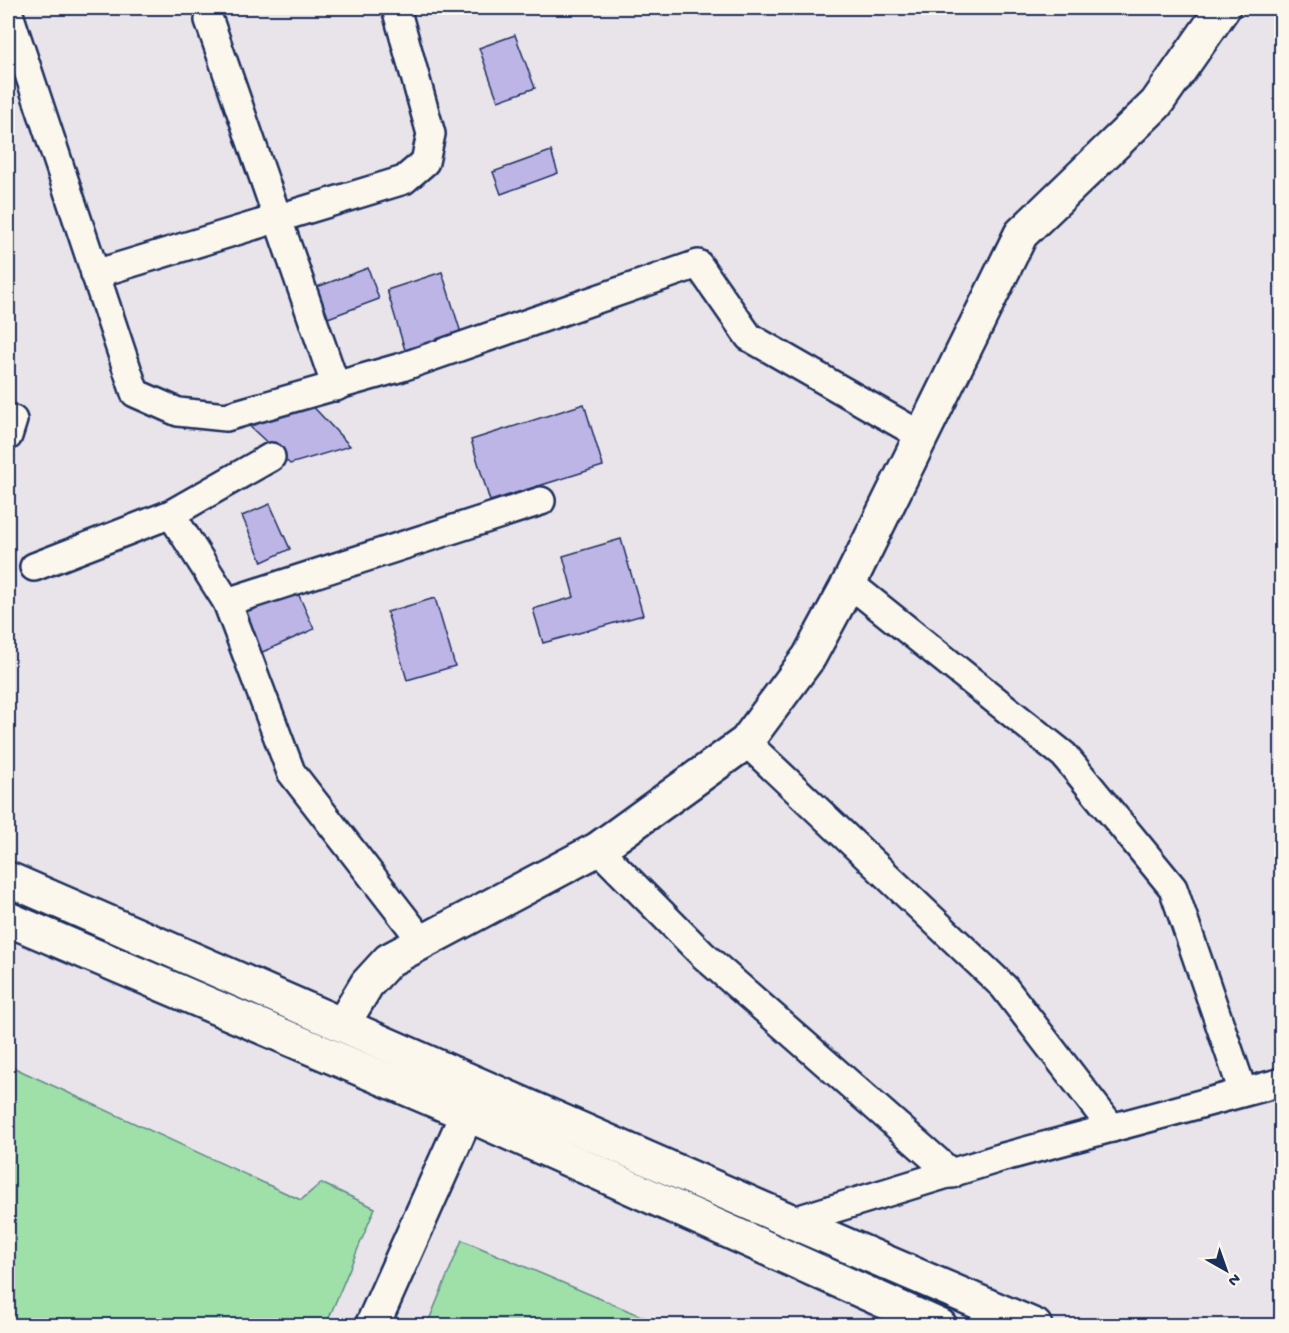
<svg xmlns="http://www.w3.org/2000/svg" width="1289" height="1333" viewBox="0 0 1289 1333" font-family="'Gochi Hand',sans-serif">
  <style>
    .green { fill: #9fe0a9; stroke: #5d8884; stroke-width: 1.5 }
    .building { fill: #beb5e7; stroke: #1b2f5e; stroke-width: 1.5 }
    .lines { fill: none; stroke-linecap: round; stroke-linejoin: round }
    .minor-casing { stroke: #1b2f5e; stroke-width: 32 }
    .tertiary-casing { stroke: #1b2f5e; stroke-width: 38 }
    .trunk-casing { stroke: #1b2f5e; stroke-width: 38 }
    .minor { stroke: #fbf7ec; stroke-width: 27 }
    .tertiary { stroke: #fbf7ec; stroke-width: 33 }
    .trunk { stroke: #fbf7ec; stroke-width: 33 }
  </style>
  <rect width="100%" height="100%" fill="#e9e3ea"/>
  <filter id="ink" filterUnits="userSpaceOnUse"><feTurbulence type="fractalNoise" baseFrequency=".0167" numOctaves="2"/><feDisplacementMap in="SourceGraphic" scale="12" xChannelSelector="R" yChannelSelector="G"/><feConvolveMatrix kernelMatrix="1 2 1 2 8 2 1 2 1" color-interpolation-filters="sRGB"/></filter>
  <g filter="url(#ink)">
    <g class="green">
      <path d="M8,1065L301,1200L321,1183L375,1208L326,1325H8Z"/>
      <path d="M462,1240L662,1325H427Z"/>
    </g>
    <g class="building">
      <path d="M515,35L535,88L498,101L479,48Z"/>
      <path d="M551,151L558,173L501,194L493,172Z"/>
      <path d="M368,268L379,299L328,318L317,287Z"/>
      <path d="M442,272L461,333L405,350L387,290Z"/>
      <path d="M306,399L350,446L290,464L243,420Z"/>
      <path d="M584,404L603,466L490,501L471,440Z"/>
      <path d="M270,504L290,549L262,562L242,516Z"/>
      <path d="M621,539L643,615L543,643L533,609L574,597L563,556Z"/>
      <path d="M293,582L314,629L258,654L237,607Z"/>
      <path d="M435,598L455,666L407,680L387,612Z"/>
    </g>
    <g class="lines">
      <g class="minor-casing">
        <g id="minor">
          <path d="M8,11L135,393L178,412L226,417L402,367L698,264L749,337L920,435"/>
          <path d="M209,20L336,387"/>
          <path d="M95,274L404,180L425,162L431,134L396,8"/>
          <path d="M8,436L13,420"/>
          <path d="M171,514L271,457"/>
          <path d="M34,567L171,514L227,602L291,772L422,941"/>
          <path d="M849,583L1064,755L1173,888L1243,1092"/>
          <path d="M227,602L541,501"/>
          <path d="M746,742L1004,987L1112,1128"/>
          <path d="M598,849L703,955L952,1174"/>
          <path d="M790,1222L1000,1158L1282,1082"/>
        </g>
      </g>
      <g class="tertiary-casing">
        <g id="tertiary">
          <path d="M343,1024L367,984L389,960L598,849L746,742L809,657L849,583L1021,234L1156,104L1223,8"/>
          <path d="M372,1326L467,1114L481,1091"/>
        </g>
      </g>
      <g class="trunk-casing">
        <g id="trunk">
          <path d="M8,879C350,1027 691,1180 1035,1326"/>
          <path d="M8,919L467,1114L940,1326"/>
        </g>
      </g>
      <use href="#minor" class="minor"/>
      <use href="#tertiary" class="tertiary"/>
      <use href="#trunk" class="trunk"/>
    </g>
  </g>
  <rect width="1289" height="1333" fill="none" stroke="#fbf7ec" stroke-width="30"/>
  <rect x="15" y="15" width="1259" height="1303" fill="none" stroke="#1b2f5e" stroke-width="2" filter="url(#ink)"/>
  <g transform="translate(1226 1270) rotate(140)" stroke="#fbf7ec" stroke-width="4.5" paint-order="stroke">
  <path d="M0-4.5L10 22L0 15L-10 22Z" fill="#1b2f5e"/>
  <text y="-9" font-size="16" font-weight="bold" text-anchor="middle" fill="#1b2f5e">N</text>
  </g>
</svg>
